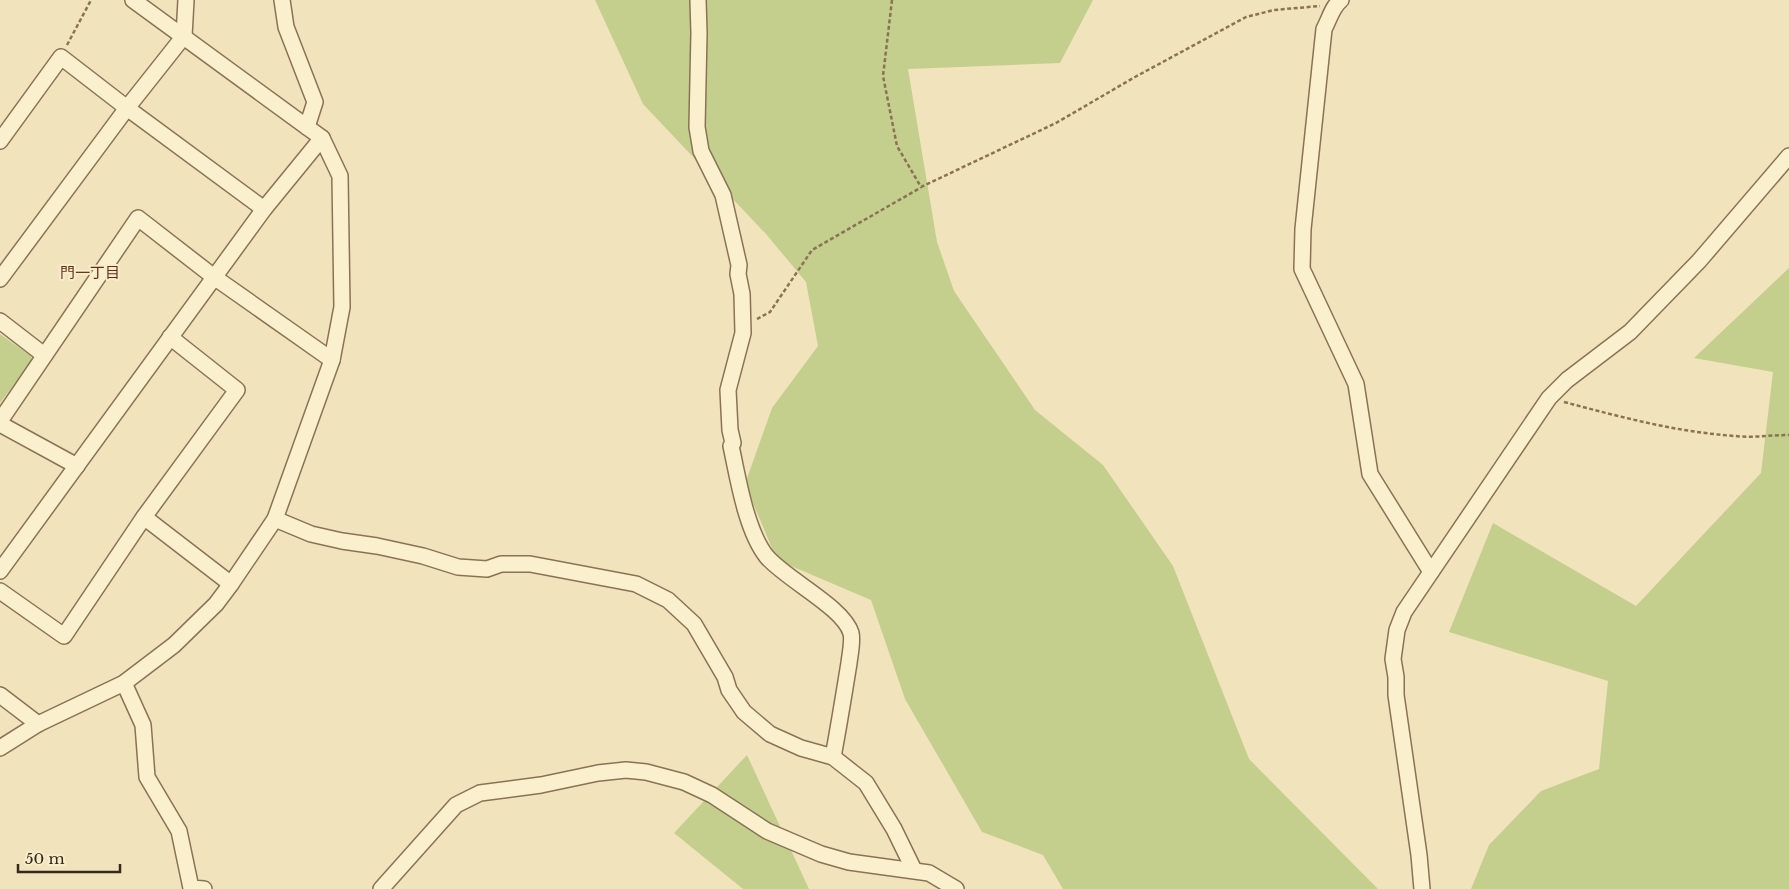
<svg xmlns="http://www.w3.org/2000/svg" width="1789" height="889" viewBox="0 0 1789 889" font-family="'Libre Baskerville','Noto Sans JP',serif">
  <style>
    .green { fill: #c4cf8e }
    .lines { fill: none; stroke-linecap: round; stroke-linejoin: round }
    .minor-casing { stroke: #897354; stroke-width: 18 }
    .path { stroke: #897354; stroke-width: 2.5; stroke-dasharray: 4 2.5; stroke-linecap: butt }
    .minor { stroke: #fbf0ce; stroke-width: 15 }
    .labels { text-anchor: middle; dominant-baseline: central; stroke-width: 4; stroke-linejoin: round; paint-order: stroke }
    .neighbourhood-label { font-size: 15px; fill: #662b16; stroke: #f8edcb }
  </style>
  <rect width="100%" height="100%" fill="#f1e3bb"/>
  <g class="green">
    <path d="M595,0H1093L1060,63L908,69L937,242L954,291L1035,410L1103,465L1173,566L1249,759L1378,889H1063L1043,855L982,832L905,699L871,600L777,560L745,484L772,408L818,346L806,282L766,234L643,104Z"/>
    <path d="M1789,268V889H1471L1489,845L1541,791L1599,769L1608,681L1449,632L1493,523L1636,606L1761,473L1773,372L1694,358Z"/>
    <path d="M0,334L31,356L32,360L0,403Z"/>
    <path d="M747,755L809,889H743L674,833Z"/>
  </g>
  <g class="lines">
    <g class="minor-casing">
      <g id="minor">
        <path d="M282,0L286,27L315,102L307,127"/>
        <path d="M698,0L699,33L697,127L701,151L723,195L739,265L738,274L742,294L743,333L728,390L730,430L733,443L731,446C738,478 746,531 767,557C787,580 843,607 851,633C853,641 850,654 849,663C844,694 839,725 833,757"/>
        <path d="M1341,0C1332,7 1330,18 1324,29L1303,229L1302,269L1356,384L1370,474L1431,572"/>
        <path d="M0,141L61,57L127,108L264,209"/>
        <path d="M0,279L127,108L184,36L186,0"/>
        <path d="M0,321L44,355"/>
        <path d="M0,421L138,218L214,277L332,360"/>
        <path d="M0,424L77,466"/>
        <path d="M144,517L231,584"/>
        <path d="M275,519L311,534L342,541L377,546L423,556L458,567L487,569L501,564H530L636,584L668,600L694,624L725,677L729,690L744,712L770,734L801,748L833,757L866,783L894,829L914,870"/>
        <path d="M0,571L264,209L322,138"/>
        <path d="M0,591L64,636L144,517L237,390L170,337"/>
        <path d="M124,683L143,725L147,777L179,831L191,888L204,889"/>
        <path d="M0,695L38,724"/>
        <path d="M0,748L38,724L124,683L174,645L216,604L231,584L275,519L332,360L342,307L340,176L322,138L133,0"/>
        <path d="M381,889L456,805L480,793L541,785L598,773L626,770L646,772L684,782L712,795L767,831L821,854L849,862L929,873L956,889"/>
        <path d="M1422,889L1419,855L1396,695V677L1393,659L1397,630L1404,612L1549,398L1567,380L1630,332L1699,261L1789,156"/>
      </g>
    </g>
    <g class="path">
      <path d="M892,0L883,76L897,146L921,187L1056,123L1135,77L1246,17L1274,10L1320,6"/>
      <path d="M67,45L91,0"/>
      <path d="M757,319L770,312L812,250L920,188"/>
      <path d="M1564,402C1621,417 1676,432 1735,436C1753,438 1771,435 1789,435"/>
    </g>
    <use href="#minor" class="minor"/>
  </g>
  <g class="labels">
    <g class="neighbourhood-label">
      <text x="90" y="272">門一丁目</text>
    </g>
  </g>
  <path d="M18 864v8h102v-8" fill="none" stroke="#36291a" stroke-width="2.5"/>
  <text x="25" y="864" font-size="15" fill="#36291a" stroke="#f8edcb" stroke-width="4" paint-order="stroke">50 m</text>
</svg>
